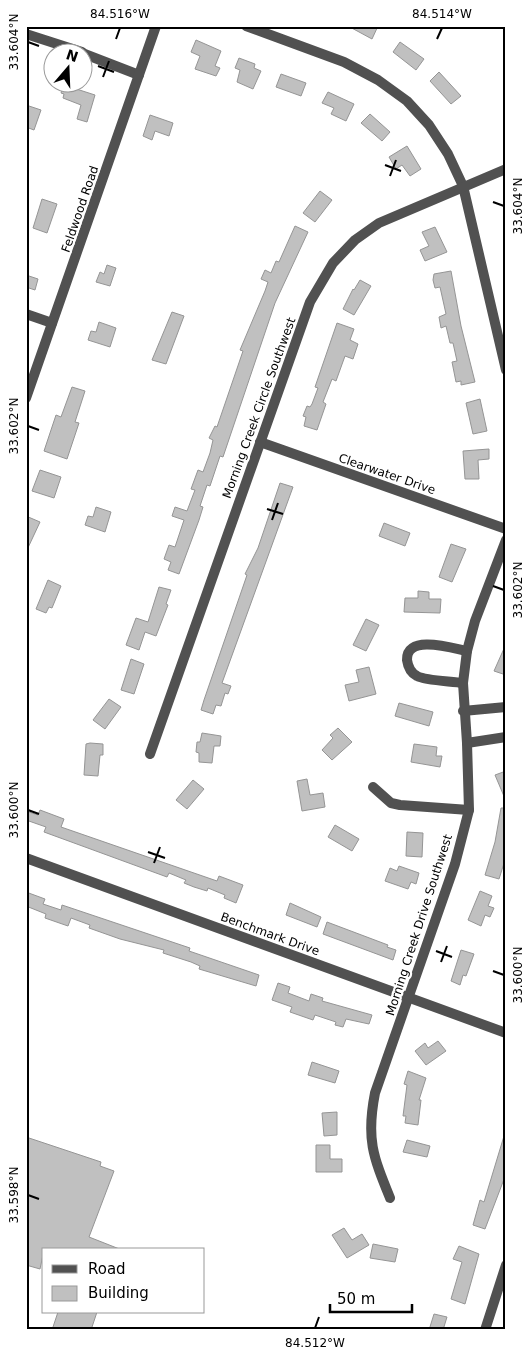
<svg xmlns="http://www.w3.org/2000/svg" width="532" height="1356" viewBox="0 0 532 1356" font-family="'DejaVu Sans',sans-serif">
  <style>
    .building { fill: #c0c0c0; stroke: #959595 }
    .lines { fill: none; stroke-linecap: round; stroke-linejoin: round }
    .minor { stroke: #515151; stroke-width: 10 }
    .tertiary { stroke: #515151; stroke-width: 10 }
    .ticks { fill: none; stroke: #000; stroke-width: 2 }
    .labels { text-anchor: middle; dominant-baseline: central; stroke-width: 4.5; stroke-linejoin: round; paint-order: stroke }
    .street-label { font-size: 12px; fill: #000; stroke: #fff }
    .neatline { fill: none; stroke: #000; stroke-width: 2 }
    .ticks-label { font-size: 12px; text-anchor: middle; fill: #000 }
  </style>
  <rect width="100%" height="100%" fill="#fff"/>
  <g class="building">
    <path d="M348,26H378L372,39Z"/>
    <path d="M196,40L221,51L215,66L220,68L216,76L195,69L200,56L191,52Z"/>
    <path d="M400,42L424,59L416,70L393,52Z"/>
    <path d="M239,58L255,64L254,68L261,71L253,89L237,82L240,70L235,68Z"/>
    <path d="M439,72L461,96L451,104L430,81Z"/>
    <path d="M281,74L306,83L301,96L276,87Z"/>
    <path d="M64,85L95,95L87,122L77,119L81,105L63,98L64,94L61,93Z"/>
    <path d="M328,92L354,104L346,121L331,114L334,108L322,103Z"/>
    <path d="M26,105L41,110L34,130L26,127Z"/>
    <path d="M370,114L390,132L382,141L361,123Z"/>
    <path d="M150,115L173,123L169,136L155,131L152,140L143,136Z"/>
    <path d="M407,146L421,169L410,176L402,165L396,169L389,157Z"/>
    <path d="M320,191L332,200L315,222L303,213Z"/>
    <path d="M42,199L57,204L47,233L33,228Z"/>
    <path d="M295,226L308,232L275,303L223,457L220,456L210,486L207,485L200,506L203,507L199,520L179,574L168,570L171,562L164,559L169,545L175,547L184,520L172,516L175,507L187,511L195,490L191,489L198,470L203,472L210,453L213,440L209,438L215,426L217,427L243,351L240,350L265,291L268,282L261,279L265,270L271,273L276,261L279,262Z"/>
    <path d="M435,227L447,252L425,261L420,250L429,246L422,232Z"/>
    <path d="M107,265L116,268L110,286L96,282L100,272L104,274Z"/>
    <path d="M451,271L461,326L475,382L461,385V381L456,382L452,362L457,361L453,343H450L446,326L441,328L439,317L446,314L440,287L435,288L433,280L434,274Z"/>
    <path d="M26,275L38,279L35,290L26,287Z"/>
    <path d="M360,280L371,286L354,315L343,309L353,289L354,290Z"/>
    <path d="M172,312L184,316L166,364L152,360Z"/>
    <path d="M99,322L116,328L110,347L88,340L91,331L96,332Z"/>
    <path d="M337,323L354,329L350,340L358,344L353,359L345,356L336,381L332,379L323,402L326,404L317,430L304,426L306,417L303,416L307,406L310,407L312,404L318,388L315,387Z"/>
    <path d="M72,387L85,391L75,422L79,423L67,459L44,451L56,415L61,417Z"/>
    <path d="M480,399L487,431L473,434L466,403Z"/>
    <path d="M489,449V459L478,460L479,479H465L463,451Z"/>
    <path d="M40,470L61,477L54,498L32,491Z"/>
    <path d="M280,483L293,487L222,683L231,686L228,694L225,693L221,706L216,705L213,714L201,710L204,700L247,575L245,574L258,548Z"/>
    <path d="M96,507L111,512L105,532L85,525L88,516L93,517Z"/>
    <path d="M26,516L40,522L26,552Z"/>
    <path d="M384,523L410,533L405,546L379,536Z"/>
    <path d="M451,544L466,549L452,582L439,577Z"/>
    <path d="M48,580L61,586L52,608L49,607L46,613L36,609Z"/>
    <path d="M159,587L171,590L166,604L168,605L156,636L145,632L139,650L126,645L136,618L148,622Z"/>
    <path d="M418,591L429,592V599H441L440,613L404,612L405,598H418Z"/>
    <path d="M366,619L379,625L366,651L353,645Z"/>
    <path d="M506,644V675L494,671Z"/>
    <path d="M131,659L144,664L134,694L121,690Z"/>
    <path d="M369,667L376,694L349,701L345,685L359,682L356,670Z"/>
    <path d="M109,699L121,707L105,729L93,720Z"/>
    <path d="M399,703L433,712L429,726L395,716Z"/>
    <path d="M338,728L352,742L332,760L322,750L333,738L330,735Z"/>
    <path d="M202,733L221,736L220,746H214L212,763L199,762V753L196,752L197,742H200Z"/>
    <path d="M90,743L103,744V755H100L98,776L84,775L86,744Z"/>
    <path d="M414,744L437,747L436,756H442L440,767L411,762Z"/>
    <path d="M506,771V801L495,775Z"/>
    <path d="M307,779L310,795L323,793L325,807L302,811L297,781Z"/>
    <path d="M193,780L204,789L187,809L176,800Z"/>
    <path d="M501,808H506V857L499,879L485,875L495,842Z"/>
    <path d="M40,810L64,819L61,827L217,881L219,876L243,885L236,903L224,898L225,895L208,888L207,891L194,887L184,883L186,880L169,873L167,877L44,832L46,827L26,820V811L38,815Z"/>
    <path d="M335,825L359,839L352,851L328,837Z"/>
    <path d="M407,832L423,833L422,857L406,856Z"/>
    <path d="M399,866L419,873L416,884L411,882L408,889L385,881L390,868L397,871Z"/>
    <path d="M480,891L492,896L488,906L494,908L490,917L485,915L481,926L468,920Z"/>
    <path d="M26,892L45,899L43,904L61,910L62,905L190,948L189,951L259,975L256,986L199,969L200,966L191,962L163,953L164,950L120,939L89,928L90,925L71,918L68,926L45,918L46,914L26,906Z"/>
    <path d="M290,903L321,917L317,927L286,915Z"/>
    <path d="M327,922L388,945L387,947L396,950L393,960L323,934Z"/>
    <path d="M461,950L474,954L466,976L463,975L460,985L451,981Z"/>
    <path d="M278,983L290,987L288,993L309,1001L311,994L323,998L322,1001L372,1015L369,1024L346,1019L343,1027L335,1025L336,1022L315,1015L313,1020L290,1012L292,1007L272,1000Z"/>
    <path d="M438,1041L446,1051L426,1065L415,1051L425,1043L428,1048Z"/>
    <path d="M312,1062L339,1071L335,1083L308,1075Z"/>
    <path d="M408,1071L426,1078L419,1100H421L418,1125L405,1123L406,1116H403L407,1085L404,1084Z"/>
    <path d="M337,1112V1135L324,1136L322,1113Z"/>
    <path d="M504,1136H506V1174L485,1229L473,1225L480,1200L484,1202Z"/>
    <path d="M26,1137L101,1162L100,1166L114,1171L89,1237L122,1250H44L40,1269L26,1265Z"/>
    <path d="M407,1140L430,1146L427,1157L403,1152Z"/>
    <path d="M316,1145H330V1159H342V1172H316Z"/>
    <path d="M344,1228L352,1240L362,1234L369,1245L347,1258L332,1235Z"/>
    <path d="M373,1244L398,1249L395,1262L370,1258Z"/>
    <path d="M459,1246L479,1254L465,1304L451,1299L462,1262L453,1259Z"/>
    <path d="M58,1312H97L91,1330H52Z"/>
    <path d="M434,1314L447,1317L443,1330H429Z"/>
  </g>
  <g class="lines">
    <g class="minor">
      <path d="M246,26L344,62L378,80L407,101L429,125L448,154L463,186L506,370"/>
      <path d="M26,34L82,52"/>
      <path d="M82,53L139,75"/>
      <path d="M26,314L52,323"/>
      <path d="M260,442L506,529"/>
      <path d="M463,683C452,681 426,681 417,676C411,673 408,667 407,660C406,634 452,648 467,651"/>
      <path d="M463,711L506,707"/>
      <path d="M467,743L506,737"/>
      <path d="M150,754L310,302L333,263L355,240L379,223L506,169"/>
      <path d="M373,787L391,803L400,805L469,810"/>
      <path d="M26,858L506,1033"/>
      <path d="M390,1198C373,1156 366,1139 375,1093L455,864L469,810L467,743L463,683L467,651L475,621L506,540"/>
      <path d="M485,1330L506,1265"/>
    </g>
    <path class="tertiary" d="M26,398L156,26"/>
  </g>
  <path class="ticks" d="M116,39L120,28M437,39L442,28M28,42L39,46M98,66L114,72M103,77L109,61M385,165L401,171M390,176L396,160M493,202L504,206M28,426L39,430M267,509L283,514M272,520L278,503M493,586L504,590M28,810L39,814M148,852L165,858M154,863L160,847M436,951L452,957M441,962L447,946M493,971L504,975M28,1195L39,1199M315,1328L319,1317"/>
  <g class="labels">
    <g class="street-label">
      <text transform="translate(80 209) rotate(-71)">Feldwood Road</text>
      <text transform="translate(259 408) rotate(-70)">Morning Creek Circle Southwest</text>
      <text transform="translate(387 474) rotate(19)">Clearwater Drive</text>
      <text transform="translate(419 925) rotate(-72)">Morning Creek Drive Southwest</text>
      <text transform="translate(270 934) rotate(20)">Benchmark Drive</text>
    </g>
  </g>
  <rect width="532" height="1356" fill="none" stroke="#ffffff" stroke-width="55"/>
  <rect x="42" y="1248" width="162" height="65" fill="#ffffff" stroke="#999999"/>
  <rect x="52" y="1265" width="25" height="8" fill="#515151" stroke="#999999"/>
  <text x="88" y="1274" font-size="15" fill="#000000">Road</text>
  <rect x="52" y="1286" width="25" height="15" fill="#c0c0c0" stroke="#999999"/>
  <text x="88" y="1298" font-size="15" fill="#000000">Building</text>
  <g transform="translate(68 68) rotate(19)"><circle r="24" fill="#ffffff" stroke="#999999"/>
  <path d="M0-4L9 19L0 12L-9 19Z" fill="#000000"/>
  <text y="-8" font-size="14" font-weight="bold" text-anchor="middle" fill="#000000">N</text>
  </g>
  <path d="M330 1304v8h82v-8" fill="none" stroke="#000000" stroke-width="2.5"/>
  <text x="337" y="1304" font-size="15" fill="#000000" stroke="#ffffff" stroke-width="4" paint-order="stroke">50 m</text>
  <rect x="28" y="28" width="476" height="1300" class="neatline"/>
  <g class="ticks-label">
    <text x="120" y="18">84.516°W</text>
    <text x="442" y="18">84.514°W</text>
    <text transform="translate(14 42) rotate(-90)" y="4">33.604°N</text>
    <text transform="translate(518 206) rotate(-90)" y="4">33.604°N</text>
    <text transform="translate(14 426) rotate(-90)" y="4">33.602°N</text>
    <text transform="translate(518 590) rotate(-90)" y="4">33.602°N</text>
    <text transform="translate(14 810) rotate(-90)" y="4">33.600°N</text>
    <text transform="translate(518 975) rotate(-90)" y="4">33.600°N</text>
    <text transform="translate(14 1195) rotate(-90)" y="4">33.598°N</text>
    <text x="315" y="1347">84.512°W</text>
  </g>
</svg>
